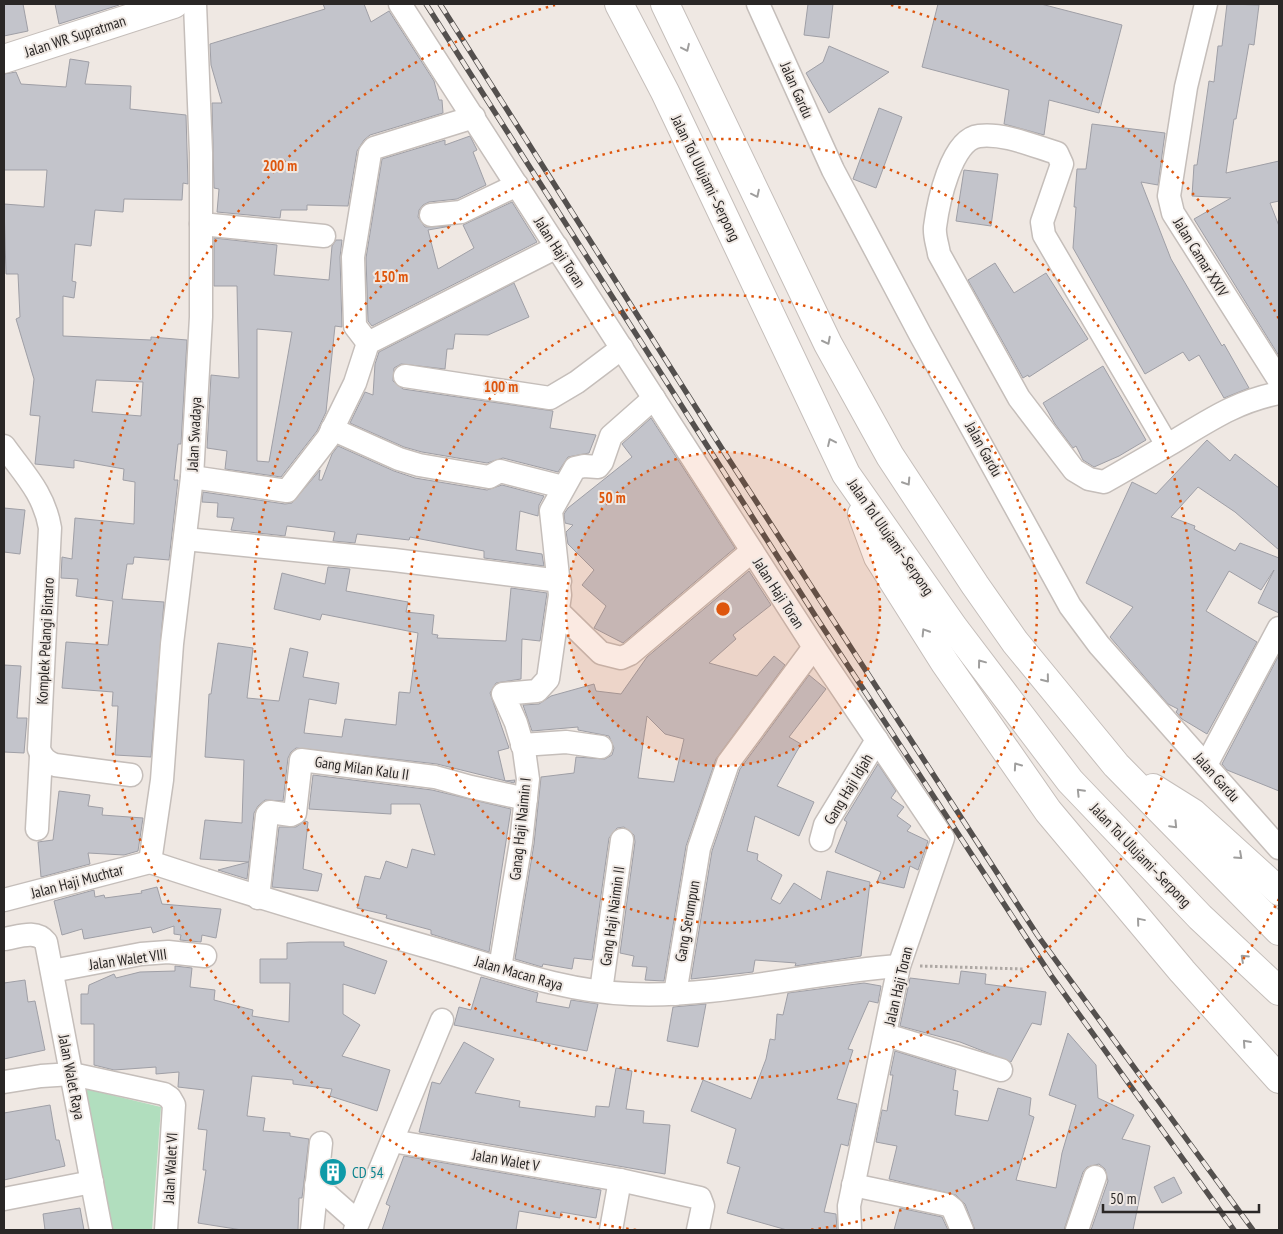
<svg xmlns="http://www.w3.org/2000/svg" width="1283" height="1234" viewBox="0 0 1283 1234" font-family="'PT Sans Narrow',sans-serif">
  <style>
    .green { fill: #b1debe }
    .building { fill: #c3c4cb; stroke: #9f9fa6; fill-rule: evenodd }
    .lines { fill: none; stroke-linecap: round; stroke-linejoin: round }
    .street-casing { stroke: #c5beba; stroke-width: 25 }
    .secondary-casing { stroke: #c5beba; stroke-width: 30 }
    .highway-casing { stroke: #c5beba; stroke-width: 30 }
    .path { stroke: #ada7a3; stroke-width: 3; stroke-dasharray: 2.5 2.5; stroke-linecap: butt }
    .street { stroke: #fff; stroke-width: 22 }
    .secondary { stroke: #fff; stroke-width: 28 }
    .highway { stroke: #fff; stroke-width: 28 }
    .rail-casing { stroke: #54504e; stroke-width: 5.5 }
    .rail { stroke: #efe8e3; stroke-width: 4; stroke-dasharray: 11; stroke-linecap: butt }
    .oneway { stroke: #9f9e9d }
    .ring { fill: none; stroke: #de560d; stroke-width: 2.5; stroke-dasharray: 2.5 5 }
    .labels { text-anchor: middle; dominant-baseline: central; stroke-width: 4; stroke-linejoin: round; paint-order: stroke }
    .street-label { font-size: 15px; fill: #2a2726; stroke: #efe8e3 }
    .culture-label { font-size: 15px; fill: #0d838f; stroke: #efe8e3; text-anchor: start }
    .centre { fill: #de560d; stroke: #efe8e3; stroke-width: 2.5 }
    .ring-label { font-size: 15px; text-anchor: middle; font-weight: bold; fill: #de560d; stroke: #efe8e3; stroke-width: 4; stroke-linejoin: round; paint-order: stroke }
  </style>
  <rect width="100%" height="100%" fill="#efe8e3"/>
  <path class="green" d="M82,1088L161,1107L152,1230H109Z"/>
  <g class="building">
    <path d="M4,4H23L28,31L4,36Z"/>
    <path d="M55,4H119V5L59,24Z"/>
    <path d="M323,4H364L371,22L389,11L434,81L439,100H442L443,113L370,135L364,140L357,151L348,206L307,205V210H281L280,218L217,212L219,189L214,188L212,103H222L211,65L210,44L325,9Z"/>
    <path d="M808,4H833L829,38L804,35Z"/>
    <path d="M938,4H1041L1122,25L1099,113L1049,100L1044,135L1004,124L1009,90L922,67Z"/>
    <path d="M1227,4L1259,5L1254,45L1249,44L1236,119H1234L1226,173L1279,161V201L1270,203L1279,226V356L1194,219L1231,198L1192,196L1194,165H1197L1209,81L1214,82L1218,46H1222Z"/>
    <path d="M829,46L889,72L829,113L806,73L823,62Z"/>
    <path d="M70,59L89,62L85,84L131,86L130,109L186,115L188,184L183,183L182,200L124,199L123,212L95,210L91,246L75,244L72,281L76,282L74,298L63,296V336L151,340V337L187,340L181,444H178L174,480H178L169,560L134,557L133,564H127L122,599L164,602L151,757L115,755L118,706H112L113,692L62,688L66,642L108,645L113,601L76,596L78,579L61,578L62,557L72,559L75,518L134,524L135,482L123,480L124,469L74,460V468L35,464L40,416L30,415L34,379L16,319L20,317L18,274H6L4,204L44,207L47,170H4V74L16,72L21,84L66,87ZM96,380L143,382L141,416L92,412Z"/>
    <path d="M879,108L902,117L876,188L853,179Z"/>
    <path d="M1092,124L1165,133L1158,185L1141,182L1171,259L1222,346L1224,344L1249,388L1224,398L1199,355L1189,361L1183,352L1145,374L1073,248L1076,207H1074L1077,169H1086Z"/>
    <path d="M470,136L477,150L473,152L486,185L457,199L429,202L423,205L419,210L418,217L425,227L451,226L428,230L438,269L474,248L463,225L512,202L537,242L372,326L368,321L366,258L382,159L445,140V145Z"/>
    <path d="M964,170L998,174L991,226L956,221Z"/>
    <path d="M214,238L277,245L274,275L329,280L332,246L336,240H342L340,257L342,327L335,326L326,412L317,431L281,477L225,469L227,451L207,448L211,375L239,378L237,286H214ZM257,329L292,332L269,462L257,461Z"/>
    <path d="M995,263L1014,293L1046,273L1088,339L1029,377L1028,375L1023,378L968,280Z"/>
    <path d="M514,283L529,317L488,335L455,334L453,349H447L445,369L401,364L394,368L393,381L403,389L553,411L550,428L596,435L589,453L568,457L558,472L503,458L487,463L422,452L404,447L350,423L365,392L373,395L375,364L379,352Z"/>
    <path d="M1103,366L1146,440L1119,456L1094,467L1083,460L1076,446L1073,448L1055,424L1043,403Z"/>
    <path d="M651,418L735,548L623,643L594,628L606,606L582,585L594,570L568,544L566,532L573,525L565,523L564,514L568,508L632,457L622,444Z"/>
    <path d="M1207,440L1230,461L1235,454L1279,488V550L1235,512L1198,487L1171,517L1195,526L1194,529L1235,551L1240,543L1279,558V613L1258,603L1274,570L1261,590L1229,571L1206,611L1257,642L1207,734L1182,719L1176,712L1178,709L1168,704L1110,637L1133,607L1086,583L1132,482L1156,494Z"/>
    <path d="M338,446L394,471L415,478L487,490L502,485L544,496L539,505L538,516L520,511L516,550L542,554L544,566L484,558V551L410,537L409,540L357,534L355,543L333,541L335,532L287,526L285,536L231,530L234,518L217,517L218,503L202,502L203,492L285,504L292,503L320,470L319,480H322L332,454Z"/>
    <path d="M4,508L25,510L20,554L4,552Z"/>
    <path d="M328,567L350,569L346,591L408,602L406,612L434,615L432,634L438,635L437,638L506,641L511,588L547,593L540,641L522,639L521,679L496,683L490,693L509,748L498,751L505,781L515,780L514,783L437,764L296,748L291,752L288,758L283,801L265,800L258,806L254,813L249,862L200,859L205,820L242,823L244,760L205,757L209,694H211L218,643L253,648L247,698L279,701L290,648L308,652L303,677L339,683L336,704L309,699L304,733L342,737L345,719L396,725L399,692L410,693L418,633L322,614L320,620L274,609L282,573L325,584Z"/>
    <path d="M749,571L771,605L733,635L736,639L709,663L757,676L774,656L785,665L716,759L686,846L664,981L645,980L647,967L632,966L634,956L620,953L635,842L634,835L624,827L617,828L609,838L592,960L574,958L572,969L543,964L542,967L515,959L534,844L541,777L574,773L576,757L605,759L612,755L614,748L609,736L578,730V727L532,731L523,705L539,704L551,696L594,684L596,691L621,694L647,657ZM647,716L665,734L684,739L674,782L638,778Z"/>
    <path d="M1279,655V791L1227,770L1222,764Z"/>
    <path d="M4,665L21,666L17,718H27L24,753L4,752Z"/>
    <path d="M809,675L826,689L789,737L801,744L777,786L814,802L799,836L755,816L747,851L758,854L757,860L782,875L771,899L780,904L794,883L821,900L827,871L870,882L861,956L795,966L796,963L755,960L753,972L691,979L712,851L740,769Z"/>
    <path d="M878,764L896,791L891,798L904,807L897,816L911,826L907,831L928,841L918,870L910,866L904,888L877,882L881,872L835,852L847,822L844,820Z"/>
    <path d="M313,775L432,790L511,809L489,952L431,934V930L386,918L387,915L357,908L365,876L380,879L386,861L407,868L412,849L435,855L420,804H391V814L309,809Z"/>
    <path d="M59,791L90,795L88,806L103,808L102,815L143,818L138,851L124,855L88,853L90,864L41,877L38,842L53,840Z"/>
    <path d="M305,821L308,822L303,869L322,874L318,891L272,887L279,827H296Z"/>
    <path d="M249,862L247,879L218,870Z"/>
    <path d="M157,887L162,904L221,909L216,938L202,935L201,942L180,940L181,935L174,934V926L153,933L151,927L84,939L82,929L62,935L54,901L94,890L95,897L104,895L105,898L142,893L141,891Z"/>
    <path d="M310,942H344V946L387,961L375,994L343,984V1014L360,1025L342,1056L390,1070L377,1111L330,1096L332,1089L293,1084V1080L252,1076L247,1116L265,1118L263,1131L290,1133V1136L309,1139L302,1198H299L298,1230H242L198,1223L206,1170H203L207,1130L198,1129L204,1090L178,1087L179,1072L156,1074V1067L114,1070L94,1065V1024H81V994H88L89,985L114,974L116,978L140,972L175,971V966L192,968L190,987L215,990L214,1000L253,1010L252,1016L289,1022L290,983H260V959H287V943Z"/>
    <path d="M961,971L986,974L985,984L1046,992L1041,1025L1032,1023L1011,1062L960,1042L900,1026L910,978L959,984Z"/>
    <path d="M481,977L538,993L536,1002L569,1008L571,1000L598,1004L587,1051L454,1025L459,1007L471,1010Z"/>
    <path d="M25,980L28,1002L35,1001L45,1050L4,1059V983Z"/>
    <path d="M864,983L881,986L878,1003L869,1001L848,1049L853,1050L837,1099L857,1104L848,1146L841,1144L824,1212L836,1214L837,1230H787L727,1213L740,1167L727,1163L736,1129L691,1111L703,1080L751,1099L766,1059L770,1039L775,1040L777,1014L783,1015L788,993Z"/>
    <path d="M706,1004L698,1047L667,1041L673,1007Z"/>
    <path d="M1068,1033L1096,1065L1098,1098L1134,1115L1122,1139L1150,1146L1133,1230H1091L1108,1181L1105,1169L1099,1164L1087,1167L1083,1172L1064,1230H975L965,1204L956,1195L889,1179L897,1146L876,1142L882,1110L887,1111L893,1075H890L895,1051L956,1070L953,1090L958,1091L955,1115L988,1121L998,1088L1031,1098L1029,1115L1034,1117L1016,1180L1056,1188L1062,1153L1076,1105L1049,1095Z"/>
    <path d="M464,1042L494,1059L475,1093L520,1101L519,1107L595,1117L596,1106L609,1107L616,1068L632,1071L626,1109L644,1111L643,1123L670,1125L665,1174L419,1132L432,1082L440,1084Z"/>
    <path d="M50,1105L56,1140H59L65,1166L4,1180V1113Z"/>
    <path d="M404,1156L601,1190L596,1218L561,1212L560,1218L519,1211L516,1230H382L390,1206L386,1204Z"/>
    <path d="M332,1163L345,1165L342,1182L330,1180Z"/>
    <path d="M1174,1177L1182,1193L1162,1203L1154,1187Z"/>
    <path d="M80,1208L84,1230H45L43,1214Z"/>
    <path d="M900,1208L942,1217L948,1230H894Z"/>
  </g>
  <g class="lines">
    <g class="street-casing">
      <g id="street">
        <path d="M400,4L814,647L943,838L899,966L849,1206L850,1230"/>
        <path d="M758,4L833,170L920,334L1070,606L1099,645L1279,848"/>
        <path d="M1206,4L1186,87L1169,196L1173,213L1279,380"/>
        <path d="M431,215L461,212L517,185"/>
        <path d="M201,224L324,236"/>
        <path d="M368,343L355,326L353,257L370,153L374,148L474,117"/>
        <path d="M405,376L550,398L577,382L622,348"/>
        <path d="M332,429L399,459L419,465L489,477L500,471L563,487"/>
        <path d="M1167,445L1044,235L1042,222L1062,164L1057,153C1033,146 1005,133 979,136C951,139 938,204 935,227C934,236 938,246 939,254L1019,398L1074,470L1089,479L1104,482C1125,470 1146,458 1168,445C1207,422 1234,402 1279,393"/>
        <path d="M4,446C24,474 44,493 50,528L39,749C42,758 47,762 55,765L131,775"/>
        <path d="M192,477L287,491L328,438L355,383L368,343L557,247"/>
        <path d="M185,539L394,560L560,581"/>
        <path d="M558,611L601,653L621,658L630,654L752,551"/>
        <path d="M522,745L566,742L601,747"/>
        <path d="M1206,765L1279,628"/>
        <path d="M37,829L41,756"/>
        <path d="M821,840L825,825L877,740"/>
        <path d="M150,862L162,780L172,644L192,477L201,317V153L195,4"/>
        <path d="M150,862C247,894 344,923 442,951C504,969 566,992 630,994C721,998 809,972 899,966"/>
        <path d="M258,898L267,815L270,812L291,815L295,813L301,760L435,777L471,787L526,799"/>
        <path d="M4,900L150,862"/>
        <path d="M4,939C18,937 36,929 46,942L101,1230"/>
        <path d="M500,968L521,842L528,779L524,750L516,723L503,694L537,691L548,679L560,595L551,511L575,468L584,466L598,467L602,462L611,436L654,398"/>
        <path d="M52,971L141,954L168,952L205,956"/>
        <path d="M601,991L622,840"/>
        <path d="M675,994L699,848L728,763L814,647"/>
        <path d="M886,1035L1001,1070"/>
        <path d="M4,1082L41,1076L72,1074L164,1094L170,1098L174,1105L166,1230"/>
        <path d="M392,1141L620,1180L700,1198L703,1206L698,1230"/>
        <path d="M316,1185L358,1222"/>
        <path d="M853,1185L948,1205L953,1209L962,1230"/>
        <path d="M4,1199L92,1182"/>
        <path d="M312,1230L321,1143"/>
        <path d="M355,1230L442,1020"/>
        <path d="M611,1230L620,1180"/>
        <path d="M1077,1230L1095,1177"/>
      </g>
    </g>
    <g class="secondary-casing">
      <path id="secondary" d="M4,59L174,4"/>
    </g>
    <g class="highway-casing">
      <g id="highway">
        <path d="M619,4L665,92L846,474L954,628L1070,781L1200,917L1279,991"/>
        <path d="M665,4L828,344L890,456L975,585L1015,642L1116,765L1279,931"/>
        <path d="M862,514L878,557L945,663L1048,811L1182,971L1279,1079"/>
        <path d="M1153,788L1193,813L1279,891"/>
      </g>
    </g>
    <path class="path" d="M920,966L1024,969"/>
    <use href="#street" class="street"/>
    <use href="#secondary" class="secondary"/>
    <use href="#highway" class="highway"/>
    <g class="rail-casing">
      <g id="rail">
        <path d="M426,4L816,617L1050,974L1234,1230"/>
        <path d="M440,4L726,455L1038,936L1253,1230"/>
      </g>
    </g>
    <use href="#rail" class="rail"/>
  </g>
  <defs><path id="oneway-chevron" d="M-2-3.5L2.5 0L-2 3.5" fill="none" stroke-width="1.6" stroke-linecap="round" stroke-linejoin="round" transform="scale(1.25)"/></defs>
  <g class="oneway">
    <use href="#oneway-chevron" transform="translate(686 48) rotate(65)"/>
    <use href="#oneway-chevron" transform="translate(756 194) rotate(64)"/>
    <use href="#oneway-chevron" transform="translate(827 341) rotate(63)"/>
    <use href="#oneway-chevron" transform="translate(831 442) rotate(-115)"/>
    <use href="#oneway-chevron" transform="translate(907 482) rotate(57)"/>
    <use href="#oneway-chevron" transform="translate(925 632) rotate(-122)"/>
    <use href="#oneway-chevron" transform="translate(981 663) rotate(-127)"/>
    <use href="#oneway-chevron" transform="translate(1046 679) rotate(51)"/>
    <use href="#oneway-chevron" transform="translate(1017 766) rotate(-125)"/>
    <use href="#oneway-chevron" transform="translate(1080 792) rotate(-134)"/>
    <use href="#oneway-chevron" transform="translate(1174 825) rotate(46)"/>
    <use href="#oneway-chevron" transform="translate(1239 856) rotate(42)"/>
    <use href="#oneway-chevron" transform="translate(1140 921) rotate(-130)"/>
    <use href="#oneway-chevron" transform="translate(1244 958) rotate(-137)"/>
    <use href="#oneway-chevron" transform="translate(1246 1043) rotate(-132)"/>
  </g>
  <circle cx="723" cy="609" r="157" fill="#de560d" fill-opacity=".12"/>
  <g class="ring">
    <circle cx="723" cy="609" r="157"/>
    <circle cx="723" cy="609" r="314"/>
    <circle cx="723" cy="609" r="470"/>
    <path d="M1279 899A627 627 0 0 1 810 1230M636 1230A627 627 0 0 1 555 5M891 5A627 627 0 0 1 1279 319"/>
  </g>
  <defs>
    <g id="building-disc" transform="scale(1.4375)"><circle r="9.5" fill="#0f9aa8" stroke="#efe8e3"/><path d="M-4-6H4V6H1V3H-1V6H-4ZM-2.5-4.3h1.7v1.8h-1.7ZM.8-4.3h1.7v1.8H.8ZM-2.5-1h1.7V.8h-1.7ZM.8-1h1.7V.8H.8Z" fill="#fff"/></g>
  </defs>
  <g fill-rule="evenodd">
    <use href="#building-disc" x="333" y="1172"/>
  </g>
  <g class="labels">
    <g class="street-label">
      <text transform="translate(75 36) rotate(-18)">Jalan WR Supratman</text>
      <text transform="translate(797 90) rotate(66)">Jalan Gardu</text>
      <text transform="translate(706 178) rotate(64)">Jalan Tol Ulujami–Serpong</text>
      <text transform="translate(560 252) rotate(57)">Jalan Haji Toran</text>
      <text transform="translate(1201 257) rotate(58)">Jalan Camar XXIV</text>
      <text transform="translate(194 434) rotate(-87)">Jalan Swadaya</text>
      <text transform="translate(984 449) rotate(61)">Jalan Gardu</text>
      <text transform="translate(891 537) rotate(55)">Jalan Tol Ulujami–Serpong</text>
      <text transform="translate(779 593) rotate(57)">Jalan Haji Toran</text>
      <text transform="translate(45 641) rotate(-87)">Komplek Pelangi Bintaro</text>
      <text transform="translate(362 768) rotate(8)">Gang Milan Kalu II</text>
      <text transform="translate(1217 777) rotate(48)">Jalan Gardu</text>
      <text transform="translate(848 789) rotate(-59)">Gang Haji Idjah</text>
      <text transform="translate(520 829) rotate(-84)">Ganag Haji Naimin I</text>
      <text transform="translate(1141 855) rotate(46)">Jalan Tol Ulujami–Serpong</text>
      <text transform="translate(77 881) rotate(-15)">Jalan Haji Muchtar</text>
      <text transform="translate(612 916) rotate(-82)">Gang Haji Naimin II</text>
      <text transform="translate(687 921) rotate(-80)">Gang Serumpun</text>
      <text transform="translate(128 959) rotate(-8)">Jalan Walet VIII</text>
      <text transform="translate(519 973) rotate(16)">Jalan Macan Raya</text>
      <text transform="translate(898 986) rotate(-77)">Jalan Haji Toran</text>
      <text transform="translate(72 1077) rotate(79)">Jalan Walet Raya</text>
      <text transform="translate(506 1160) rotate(10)">Jalan Walet V</text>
      <text transform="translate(170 1168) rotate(-87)">Jalan Walet VI</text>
    </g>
    <g class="culture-label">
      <text x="352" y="1172">CD 54</text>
    </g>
  </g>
  <circle cx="723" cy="609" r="8" class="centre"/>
  <g class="ring-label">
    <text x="280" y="171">200 m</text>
    <text x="391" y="282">150 m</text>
    <text x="501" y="392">100 m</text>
    <text x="612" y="503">50 m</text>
  </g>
  <rect width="1283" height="1234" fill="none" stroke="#2a2726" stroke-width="10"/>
  <path d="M1103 1204v8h156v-8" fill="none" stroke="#2a2726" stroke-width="2.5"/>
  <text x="1110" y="1204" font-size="15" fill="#2a2726" stroke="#efe8e3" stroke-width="4" paint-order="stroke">50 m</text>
</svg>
